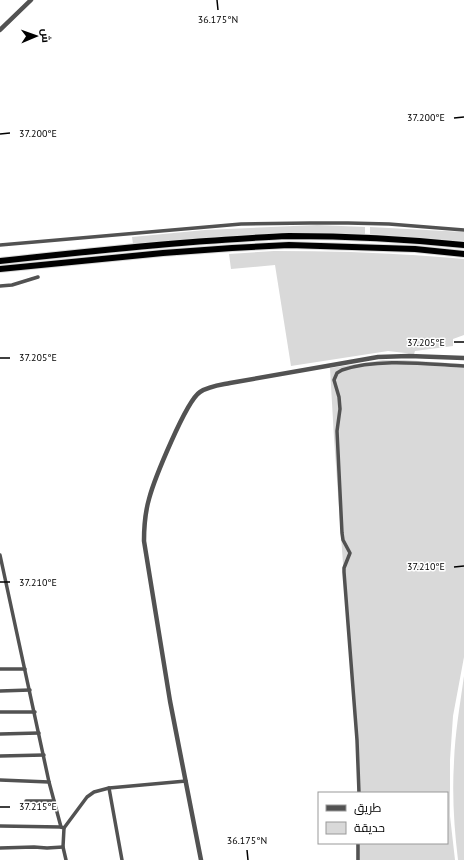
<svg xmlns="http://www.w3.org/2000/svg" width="464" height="860" viewBox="0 0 464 860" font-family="'PT Sans',Cairo,sans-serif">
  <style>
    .green { fill: #d9d9d9 }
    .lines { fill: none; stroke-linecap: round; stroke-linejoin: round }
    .trunk-casing { stroke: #dbdbdb; stroke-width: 8 }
    .minor { stroke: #525252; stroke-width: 3.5 }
    .tertiary { stroke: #525252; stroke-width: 4.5 }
    .trunk { stroke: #000; stroke-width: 6 }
    .ticks { fill: none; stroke: #000; stroke-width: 1.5 }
    .ticks-label { font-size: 10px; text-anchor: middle; fill: #000; stroke: #fff; stroke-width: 3; stroke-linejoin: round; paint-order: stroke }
  </style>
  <rect width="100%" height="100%" fill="#fff"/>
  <g class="green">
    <path d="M317,225L365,227V234L251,235L133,244L132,237L205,230Z"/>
    <path d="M370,227L464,232V241L370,234Z"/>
    <path d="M274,251C338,251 400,253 464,259V335L453,339V346L415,351L414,354L388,351L291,366L275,265L231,269L229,254Z"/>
    <path d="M383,360H404L464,364V657L453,716L450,760V816L455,860H356V843H447V793H357V759L334,438L330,368Z"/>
    <path d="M464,676V860H458C454,827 452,795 454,762C455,733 460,705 464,676Z"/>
  </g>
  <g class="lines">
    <g class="trunk-casing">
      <g id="trunk">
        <path d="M0,261C64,254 128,247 193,242C225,240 257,237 289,236C348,236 406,239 464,245"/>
        <path d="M0,269L163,253L232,248L289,245L415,249L464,254"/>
      </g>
    </g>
    <g class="minor">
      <path d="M0,245L241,224L310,223H348L389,224L464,230"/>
      <path d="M0,286L12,285L38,277"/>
      <path d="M0,555L49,782L61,827L64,828L63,847L66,860"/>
      <path d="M0,669H25"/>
      <path d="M0,691L30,690"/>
      <path d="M0,712H35"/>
      <path d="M0,734L39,733"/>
      <path d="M0,756L44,755"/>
      <path d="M0,780L49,782"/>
      <path d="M109,788L122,860"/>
      <path d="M359,793L357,740L344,572V568L350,553L343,540L342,533L337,431L340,409L339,397L334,380L337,373L342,370C378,358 426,364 464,366"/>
      <path d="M26,801H54"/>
      <path d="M0,826L61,827"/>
      <path d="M64,828L87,797L94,792L109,788L186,781"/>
      <path d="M0,848L34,847L47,848L63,847"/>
      <path d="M358,860V843"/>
    </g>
    <g class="tertiary">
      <path d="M0,30L31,0"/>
      <path d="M201,860L170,701L144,541C144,527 145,513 149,499C154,480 186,401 200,392C209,386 220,385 230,383L378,357L409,356L464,358"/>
    </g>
    <use href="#trunk" class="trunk"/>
  </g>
  <path class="ticks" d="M217,0L218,10M454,118L464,117M0,134L10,133M454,342H464M0,358H10M454,567L464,566M0,582H10M0,807H10M247,850L248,860"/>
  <g class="ticks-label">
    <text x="218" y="23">36.175°N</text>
    <text x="426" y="121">37.200°E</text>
    <text x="38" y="137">37.200°E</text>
    <text x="426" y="346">37.205°E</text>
    <text x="38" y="361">37.205°E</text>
    <text x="426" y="570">37.210°E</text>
    <text x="38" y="586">37.210°E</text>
    <text x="38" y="810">37.215°E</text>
    <text x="247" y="844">36.175°N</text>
  </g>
  <rect x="318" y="792" width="130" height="52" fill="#ffffff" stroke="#999999"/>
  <rect x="326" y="805" width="20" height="6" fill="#525252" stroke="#999999"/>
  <text x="354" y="812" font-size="12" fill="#000000">طريق</text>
  <rect x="326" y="822" width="20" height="12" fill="#d9d9d9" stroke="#999999"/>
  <text x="354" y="832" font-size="12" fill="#000000">حديقة</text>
  <g transform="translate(36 36) rotate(88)" stroke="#ffffff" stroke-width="3" paint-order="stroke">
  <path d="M0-3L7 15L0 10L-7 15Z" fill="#000000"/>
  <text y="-6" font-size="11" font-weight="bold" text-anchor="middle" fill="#000000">ش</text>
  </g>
</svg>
